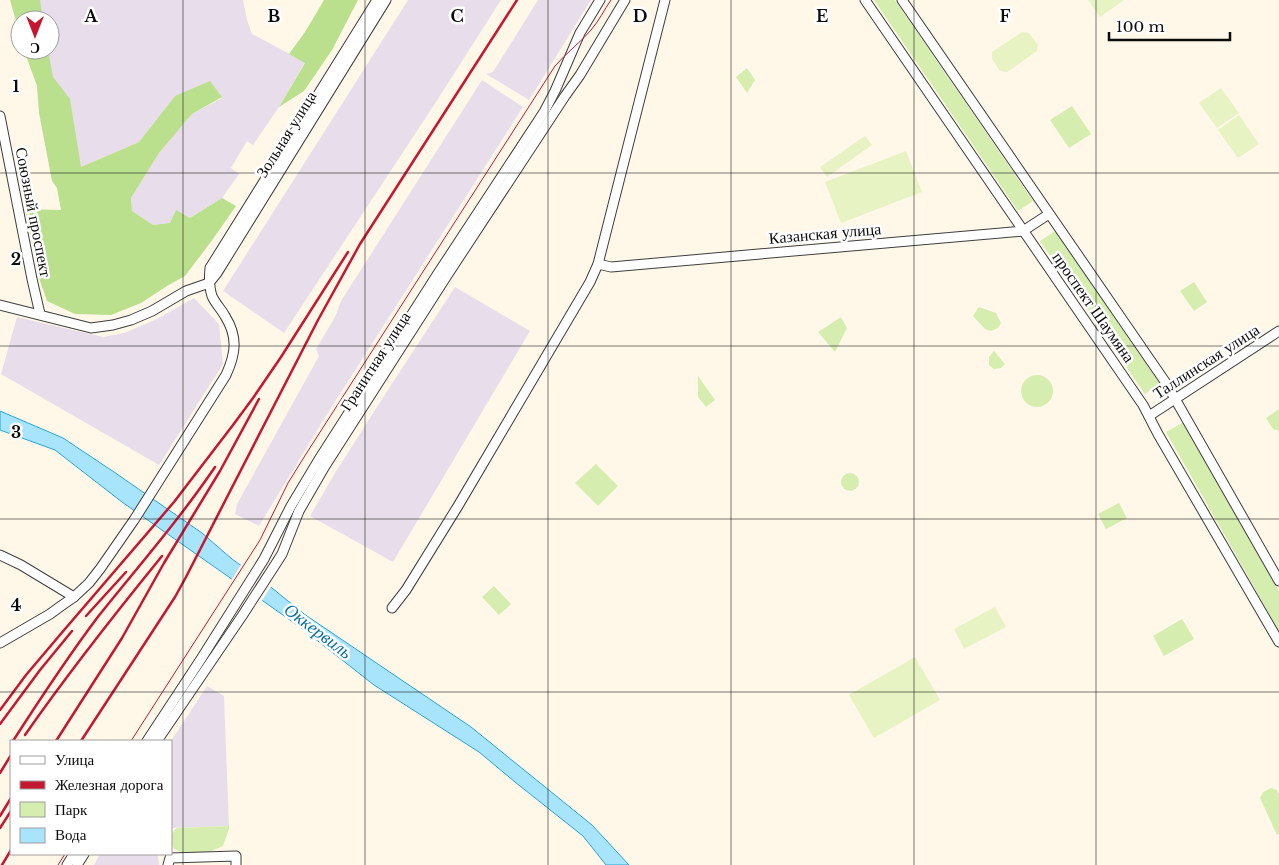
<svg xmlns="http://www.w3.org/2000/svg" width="1279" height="865" viewBox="0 0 1279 865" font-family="'Libre Baskerville',serif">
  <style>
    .industrial { fill: #e8deeb }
    .green { fill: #d5edaf }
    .forest { fill: #badf8d }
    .pitch { fill: #e7f3c2 }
    .water { fill: #a8e5fc; stroke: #28a4d9 }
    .pier { fill: #fff8e9 }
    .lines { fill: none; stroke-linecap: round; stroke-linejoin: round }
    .minor-casing { stroke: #3e3e3e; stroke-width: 11 }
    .minor { stroke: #fff; stroke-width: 9 }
    .tram { stroke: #c61731; stroke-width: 1 }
    .rail { stroke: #c61731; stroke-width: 2.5 }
    .grid { fill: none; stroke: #0b0b0b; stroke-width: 1; stroke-opacity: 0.55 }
    .labels { text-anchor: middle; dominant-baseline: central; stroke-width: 5; stroke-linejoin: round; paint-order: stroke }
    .street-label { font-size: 16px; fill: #0b0b0b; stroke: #fff }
    .water-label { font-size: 18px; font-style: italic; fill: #0a72a7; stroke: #fff }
    .grid-label { font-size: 16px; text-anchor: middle; font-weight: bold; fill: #0b0b0b; stroke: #fff; stroke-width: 5; stroke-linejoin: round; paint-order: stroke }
  </style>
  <rect width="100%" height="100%" fill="#fff8e9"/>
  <g class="industrial">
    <path d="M37,0H243L247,20L252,34L305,62L279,107L253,145L247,141L231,168L239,174L222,198L190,218L170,223L153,225L132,211L131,198L159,153L192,114L222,98L175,96L139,142L81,167L44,50H50V20H40Z"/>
    <path d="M408,0H501L438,99L284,333L223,291Z"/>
    <path d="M538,0H591L529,100L486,74L493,72Z"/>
    <path d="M482,80L523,107L324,419L259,526L235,514L237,504L319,356L316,349L335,317L341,301Z"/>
    <path d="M455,287L530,331L393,562L310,516L335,473L382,399Z"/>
    <path d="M194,298L219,324L223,364L159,465L1,374L17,317L103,337L124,333L155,320Z"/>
    <path d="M207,686L224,696L229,826L172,828L171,741Z"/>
    <path d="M100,854H158L159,865H94Z"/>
  </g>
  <g class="green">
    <path d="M874,0H895L1033,201L1018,211Z"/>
    <path d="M747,68L755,80L747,93L736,77Z"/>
    <path d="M1072,106L1091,134L1069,148L1050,120Z"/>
    <path d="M1055,231L1160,384L1145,394L1040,241Z"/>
    <path d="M1194,282L1207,302L1194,311L1180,291Z"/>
    <path d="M979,307L996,313L1001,323L998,328L991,331L985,329L973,316Z"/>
    <path d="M841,317L847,328L835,352L818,332Z"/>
    <path d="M994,351L1005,364L1001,368L994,369L989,365V357Z"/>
    <circle cx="1037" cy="391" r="16"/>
    <path d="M698,376L715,400L706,407L698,397Z"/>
    <path d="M1279,409V431L1273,429L1266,418Z"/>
    <path d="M1184,422L1279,591V631L1166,432Z"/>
    <path d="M596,464L618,486L598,506L575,483Z"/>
    <circle cx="850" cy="482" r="9"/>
    <path d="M1119,503L1127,518L1106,529L1098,514Z"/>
    <path d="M494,586L511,604L499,615L482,597Z"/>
    <path d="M1182,619L1194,639L1164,656L1153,636Z"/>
    <path d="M1271,788L1277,790L1279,794V834L1277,835L1260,798L1263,792Z"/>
    <path d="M229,826V829L223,846L209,852H180L173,848C171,840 170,832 177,828Z"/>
  </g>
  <g class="forest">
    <path d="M10,0H40L43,20H20V35Z"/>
    <path d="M324,0H358L332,50L304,91L279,107L305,63L289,54L305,32Z"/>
    <path d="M24,50H48L53,77L70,99L81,167L139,142L175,96L210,81L222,97L192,114L159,153L131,198L132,211L153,225L170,223L176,210L190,218L222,198L236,206L213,239L185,276L167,286L141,303L111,315L75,314L47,301L39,278L25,209L61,210L57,188L52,181L39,113L37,86Z"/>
  </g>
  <g class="pitch">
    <path d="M1088,0H1124L1100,17Z"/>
    <path d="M1022,32L1029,33L1038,45L1037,51L1007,72L1000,71L992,59V52Z"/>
    <path d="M1221,88L1239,113L1217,128L1199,103Z"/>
    <path d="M1239,115L1259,144L1238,158L1218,130Z"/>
    <path d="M865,136L872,145L827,177L820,167Z"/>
    <path d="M906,151L922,192L841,223L825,182Z"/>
    <path d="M995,607L1006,627L964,649L954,629Z"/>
    <path d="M915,657L940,700L874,738L849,695Z"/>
  </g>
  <path class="water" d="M0,411L63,438L114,472L202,533L232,559L272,588L304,614L471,727L592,825L629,865H606L583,836L515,782L479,752L374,685L300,627L122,502L55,450L0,430Z"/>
  <path class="pier" d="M242,563L272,585L261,602L231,581Z"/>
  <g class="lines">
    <g class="minor-casing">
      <g id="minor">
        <path d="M865,0L1143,405L1158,434L1279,642"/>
        <path d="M902,0L1166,383L1279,581"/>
        <path d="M0,116L32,279L40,314"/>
        <path d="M598,264L611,267L1023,231L1049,214"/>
        <path d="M209,283L217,273L386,0"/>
        <path d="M0,305L91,328L113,325L131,320L152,311L186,291L209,283"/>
        <path d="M1149,416L1279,331"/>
        <path d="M0,555L21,565L74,597"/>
        <path d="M392,608L406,590L458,506L590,282L598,264L665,0"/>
        <path d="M0,643L50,614L61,606L74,597L89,583L100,569L134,520L226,375C236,353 238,337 225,316C221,309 215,303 212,296C209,287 209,278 210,268L377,0"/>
        <path d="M147,741L201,659L264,559L291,506L318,461L437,275L544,112L555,91L580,33L600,0"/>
        <path d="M157,741L242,616L275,565L282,554L299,511L325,466L446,277L565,96L580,75L625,0"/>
        <path d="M67,865L74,854"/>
        <path d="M77,865L84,854"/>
        <path d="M168,865L170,858L236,856V865"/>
      </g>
    </g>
    <use href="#minor" class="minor"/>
    <g class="tram">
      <path d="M131,741L260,540L288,483L306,454L555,66C566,53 580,43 591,30C599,21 604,10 611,0"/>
      <path d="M58,865L65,854"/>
    </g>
    <g class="rail">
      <path d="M86,616L126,572"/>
      <path d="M0,710L26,675L59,636L174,502L233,425L253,398L281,357L348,252"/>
      <path d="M0,724L40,670L72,631"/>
      <path d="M25,735C68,673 114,615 162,556"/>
      <path d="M13,741C40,699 67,658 97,618C137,568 179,520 215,467"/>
      <path d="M56,741L122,638L164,563L220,471L259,399"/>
      <path d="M81,741L175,597L186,577L318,320L360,244L517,0"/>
      <path d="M0,773L11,755"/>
      <path d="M0,816L11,798"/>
      <path d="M0,828L11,811"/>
      <path d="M2,865L11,850"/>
    </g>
  </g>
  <path class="grid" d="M183,0V865M365,0V865M548,0V865M731,0V865M914,0V865M1096,0V865M0,173H1279M0,346H1279M0,519H1279M0,692H1279"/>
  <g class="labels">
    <g class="street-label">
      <text transform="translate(286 134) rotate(-58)">Зольная улица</text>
      <text transform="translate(34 212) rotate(79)">Союзный проспект</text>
      <text transform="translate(825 233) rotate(-5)">Казанская улица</text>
      <text transform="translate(1094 307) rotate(55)">проспект Шаумяна</text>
      <text transform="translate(375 361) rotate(-57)">Гранитная улица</text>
      <text transform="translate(1206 361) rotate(-33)">Таллинская улица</text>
    </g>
    <g class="water-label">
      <text transform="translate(318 631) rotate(37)">Оккервиль</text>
    </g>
  </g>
  <g class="grid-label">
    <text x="91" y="22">A</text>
    <text x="274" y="22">B</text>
    <text x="457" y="22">C</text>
    <text x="640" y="22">D</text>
    <text x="822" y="22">E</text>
    <text x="1005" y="22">F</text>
    <text x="16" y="92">1</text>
    <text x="16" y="265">2</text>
    <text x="16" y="438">3</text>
    <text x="16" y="611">4</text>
  </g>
  <rect x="10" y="740" width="162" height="115" fill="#ffffff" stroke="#9d9d9d"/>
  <rect x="20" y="756" width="25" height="8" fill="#ffffff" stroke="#9d9d9d"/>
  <text x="55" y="765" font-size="15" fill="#0b0b0b">Улица</text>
  <rect x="20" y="781" width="25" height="8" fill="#c61731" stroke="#9d9d9d"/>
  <text x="55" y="790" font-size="15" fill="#0b0b0b">Железная дорога</text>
  <rect x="20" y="802" width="25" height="15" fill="#d5edaf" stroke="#9d9d9d"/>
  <text x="55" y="815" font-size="15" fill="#0b0b0b">Парк</text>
  <rect x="20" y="828" width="25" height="15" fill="#a8e5fc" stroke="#9d9d9d"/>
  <text x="55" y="840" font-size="15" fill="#0b0b0b">Вода</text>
  <g transform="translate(35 35) rotate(180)"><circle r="24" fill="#ffffff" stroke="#9d9d9d"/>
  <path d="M0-4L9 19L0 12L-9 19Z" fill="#c61731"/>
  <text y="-8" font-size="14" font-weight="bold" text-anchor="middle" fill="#0b0b0b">С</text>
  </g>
  <path d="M1109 32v8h121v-8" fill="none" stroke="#0b0b0b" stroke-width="2.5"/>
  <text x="1116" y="32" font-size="15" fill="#0b0b0b" stroke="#ffffff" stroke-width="4" paint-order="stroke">100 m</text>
</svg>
